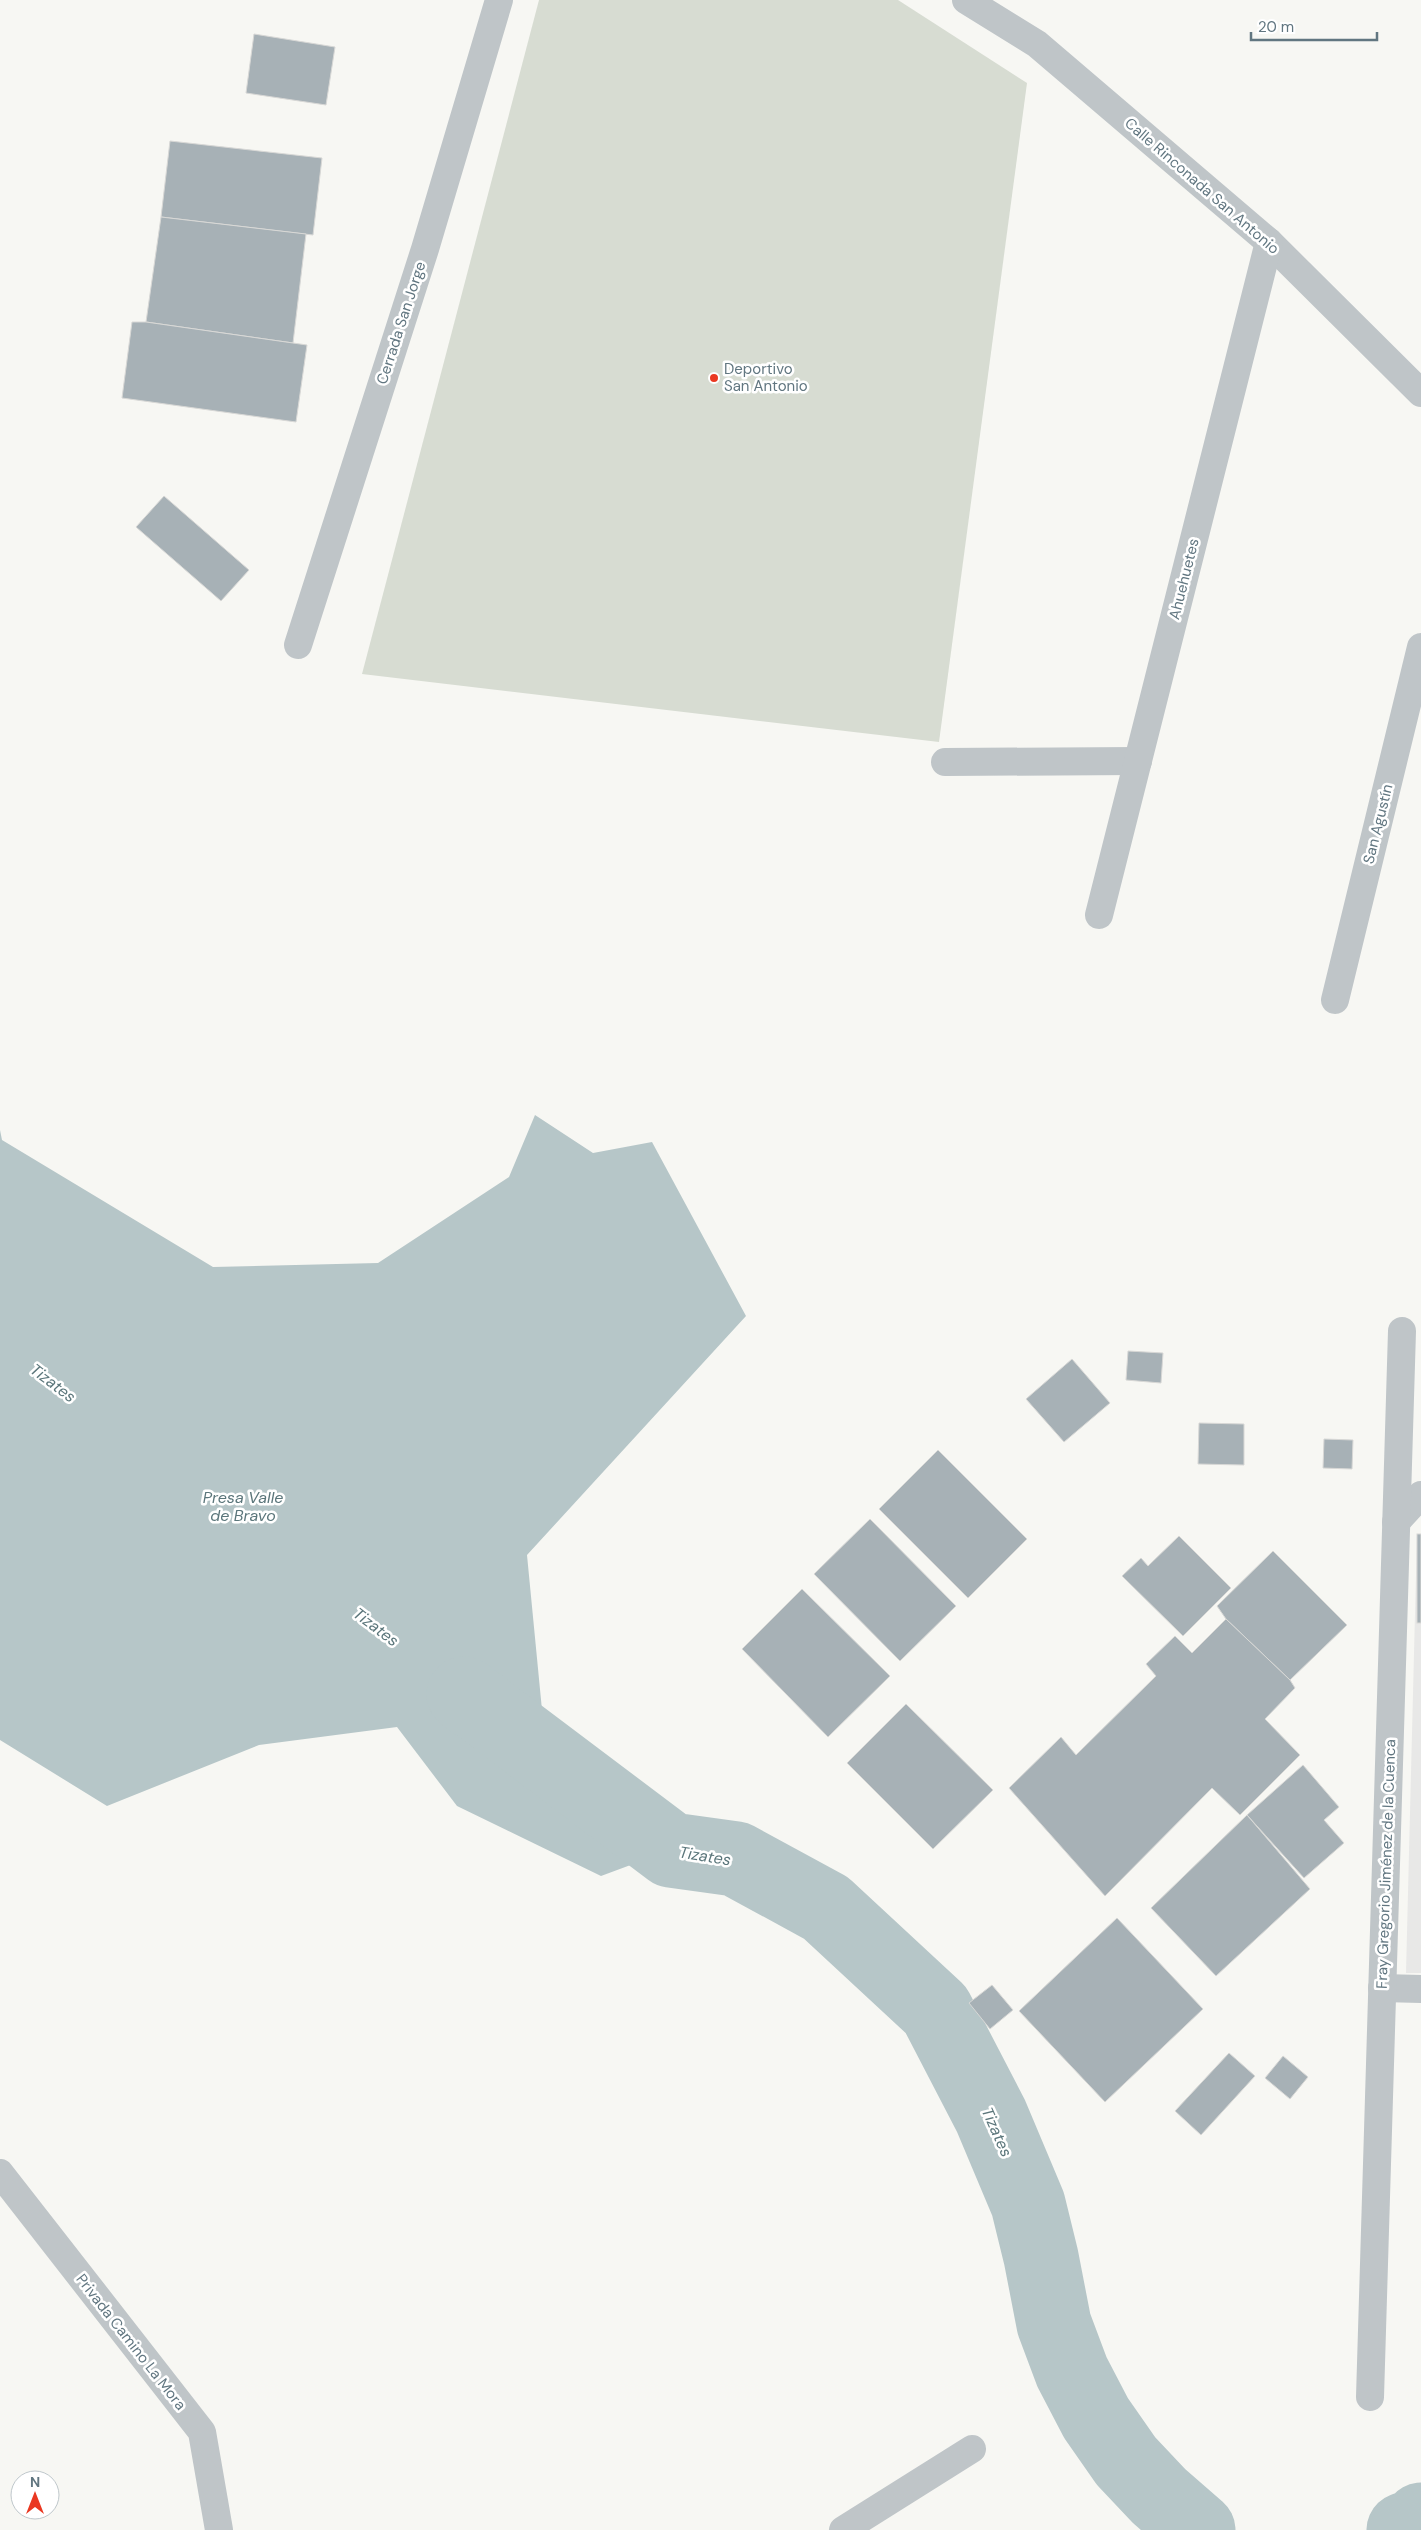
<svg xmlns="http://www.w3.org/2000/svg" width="1421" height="2530" viewBox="0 0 1421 2530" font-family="'DM Sans',sans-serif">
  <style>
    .built { fill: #e8e8e7 }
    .green { fill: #d7dcd2 }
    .water { fill: #b6c6c8 }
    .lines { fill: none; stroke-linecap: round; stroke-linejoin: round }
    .river { stroke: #b6c6c8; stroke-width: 75 }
    .building { fill: #a7b1b6; stroke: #d8d8d6 }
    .street { stroke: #bfc5c8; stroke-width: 28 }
    .poi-dot { fill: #ea3821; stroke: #fff; stroke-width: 2 }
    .labels { text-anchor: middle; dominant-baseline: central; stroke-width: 5; stroke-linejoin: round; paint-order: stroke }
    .street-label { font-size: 15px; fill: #617680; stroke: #fff }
    .poi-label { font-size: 15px; fill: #617680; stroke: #fff; text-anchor: start }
    .water-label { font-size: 16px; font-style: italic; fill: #5b767b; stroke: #fff }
  </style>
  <rect width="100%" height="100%" fill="#f7f7f3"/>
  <path class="built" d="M1417,1534H1421V1973H1406Z"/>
  <path class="green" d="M539,0H898L1027,83L939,742L362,674Z"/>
  <path class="water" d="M535,1115L593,1153L652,1142L746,1316L527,1555L548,1772L671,1850L601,1876L457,1806L397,1727L259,1745L107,1806L0,1740V1130L2,1140L213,1267L378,1263L509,1177Z"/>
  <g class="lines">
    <g class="river">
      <path d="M464,1694L671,1850L736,1859L826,1908L936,2010L991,2116L1028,2204L1041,2257L1054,2324L1072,2372L1096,2418L1126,2461L1159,2496L1198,2530"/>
      <path d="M1404,2530L1417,2525L1421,2520"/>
    </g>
  </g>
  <g class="building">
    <path d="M254,34L335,47L326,105L246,93Z"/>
    <path d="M170,141L322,158L313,235L161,217Z"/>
    <path d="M161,217L306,234L293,343L146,322Z"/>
    <path d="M132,322H146L307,345L296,422L122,398Z"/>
    <path d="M164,496L249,570L221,601L136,527Z"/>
    <path d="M1128,1351L1163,1353L1161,1383L1126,1380Z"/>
    <path d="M1072,1359L1110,1403L1064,1442L1026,1399Z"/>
    <path d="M1199,1423L1244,1424V1465L1198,1464Z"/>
    <path d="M1324,1439L1353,1440L1352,1469L1323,1468Z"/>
    <path d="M938,1450L1027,1539L968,1598L879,1509Z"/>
    <path d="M870,1519L956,1606L900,1661L814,1574Z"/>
    <rect x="1417" y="1534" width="4" height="89"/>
    <path d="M1179,1536L1231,1588L1183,1636L1122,1576L1141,1558L1148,1566Z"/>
    <path d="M1273,1551L1347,1625L1290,1680L1226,1619L1217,1606Z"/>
    <path d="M802,1589L890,1676L828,1737L742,1649Z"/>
    <path d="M1226,1619L1290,1680L1295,1688L1265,1719L1300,1755L1240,1815L1212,1788L1105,1896L1009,1788L1061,1737L1076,1755L1156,1676L1146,1664L1175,1636L1192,1653Z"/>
    <path d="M906,1704L993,1790L933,1849L847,1763Z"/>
    <path d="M1303,1765L1339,1807L1324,1820L1344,1843L1304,1878L1247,1815Z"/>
    <path d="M1247,1815L1310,1889L1216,1976L1151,1908Z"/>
    <path d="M1117,1918L1203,2009L1105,2102L1019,2011Z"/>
    <path d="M992,1985L1013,2010L990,2029L969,2003Z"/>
    <path d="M1229,2053L1255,2076L1201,2135L1175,2111Z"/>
    <path d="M1283,2056L1308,2077L1290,2099L1265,2078Z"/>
  </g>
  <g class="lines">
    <g class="street">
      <path d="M966,0L1037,44L1269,242L1421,393"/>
      <path d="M298,645L425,249L499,0"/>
      <path d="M945,762L1138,761"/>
      <path d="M1099,915L1269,242"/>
      <path d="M1335,1000L1421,647"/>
      <path d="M1396,1522L1421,1495"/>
      <path d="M1382,1988L1421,1989"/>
      <path d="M0,2173L202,2432L219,2530"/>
      <path d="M1370,2397L1402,1331"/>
      <path d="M843,2530L972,2449"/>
    </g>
  </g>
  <circle class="poi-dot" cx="714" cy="378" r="5"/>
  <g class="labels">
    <g class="street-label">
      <text transform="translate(1202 186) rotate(41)">Calle Rinconada San Antonio</text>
      <text transform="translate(401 323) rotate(-72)">Cerrada San Jorge</text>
      <text transform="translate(1184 579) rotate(-76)">Ahuehuetes</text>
      <text transform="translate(1378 824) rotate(-76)">San Agustín</text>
      <text transform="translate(1386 1864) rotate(-88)">Fray Gregorio Jiménez de la Cuenca</text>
      <text transform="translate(131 2342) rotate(52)">Privada Camino La Mora</text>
    </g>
    <g class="poi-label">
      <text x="724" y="369">Deportivo<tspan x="724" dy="17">San Antonio</tspan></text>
    </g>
    <g class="water-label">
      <text transform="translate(53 1383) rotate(37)">Tizates</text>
      <text x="243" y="1497">Presa Valle<tspan x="243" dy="18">de Bravo</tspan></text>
      <text transform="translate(376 1627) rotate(37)">Tizates</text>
      <text transform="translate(705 1856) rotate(9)">Tizates</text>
      <text transform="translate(997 2132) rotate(66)">Tizates</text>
    </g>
  </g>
  <g transform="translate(35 2495)"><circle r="24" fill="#ffffff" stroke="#c0c8cc"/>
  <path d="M0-4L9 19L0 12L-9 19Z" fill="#ea3821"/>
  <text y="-8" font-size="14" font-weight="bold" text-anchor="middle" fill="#617680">N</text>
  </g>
  <path d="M1251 32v8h126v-8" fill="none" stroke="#617680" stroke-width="2.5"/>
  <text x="1258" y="32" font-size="15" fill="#617680" stroke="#ffffff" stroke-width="4" paint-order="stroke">20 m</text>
</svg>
